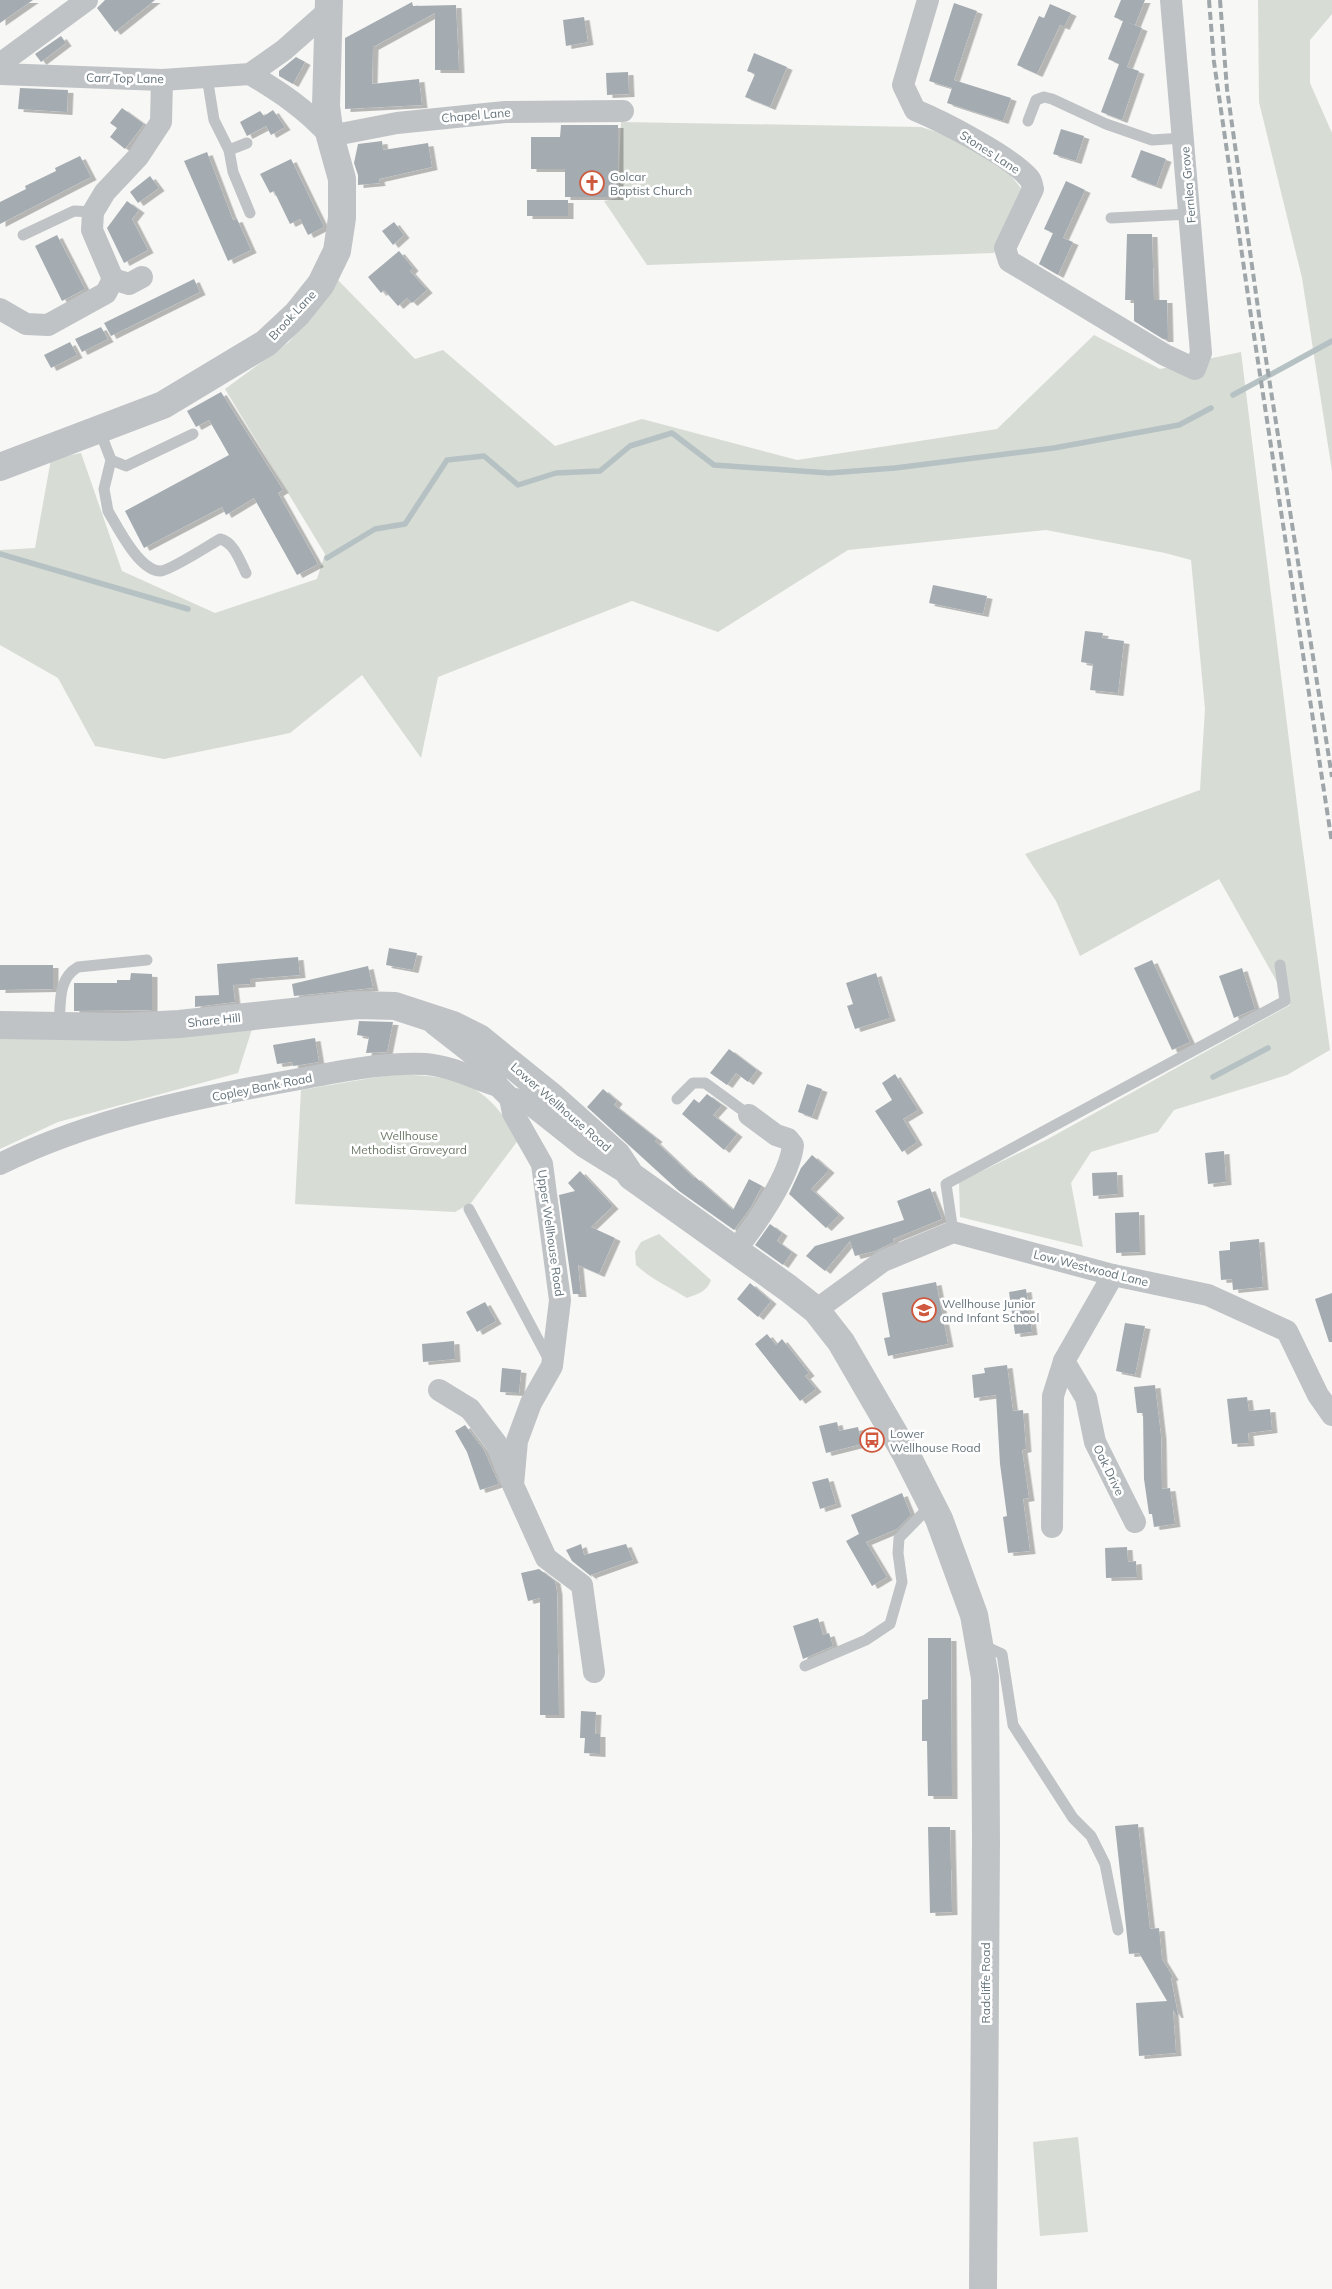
<svg xmlns="http://www.w3.org/2000/svg" width="1332" height="2289" viewBox="0 0 1332 2289" font-family="Mulish,sans-serif">
  <style>
    .green { fill: #d7dcd5 }
    .lines { fill: none; stroke-linecap: round; stroke-linejoin: round }
    .stream { stroke: #b6c1c4; stroke-width: 5.5 }
    .building { fill: #a5acb1; filter: url(#shadow) }
    .service { stroke: #bfc3c6; stroke-width: 11 }
    .minor { stroke: #bfc3c6; stroke-width: 22 }
    .tertiary { stroke: #bfc3c6; stroke-width: 28 }
    .rail { stroke: #9fa6aa; stroke-width: 4; stroke-dasharray: 8 4; stroke-linecap: butt }
    .labels { text-anchor: middle; dominant-baseline: central; stroke-width: 5; stroke-linejoin: round; paint-order: stroke }
    .street-label { font-size: 12px; fill: #66747c; stroke: #fff }
    .poi-label { font-size: 12px; fill: #66747c; stroke: #fff; text-anchor: start }
    .park-label { font-size: 12px; fill: #6d7a68; stroke: #fff }
  </style>
  <defs>
    <filter id="shadow"><feDropShadow dx="5.5" dy="3" stdDeviation="0" flood-color="#0004"/></filter>
  </defs>
  <rect width="100%" height="100%" fill="#f7f7f5"/>
  <g class="green">
    <path d="M1258,0H1332V14L1310,40V83L1332,133V471L1302,278L1259,102Z"/>
    <path d="M621,122L921,127L952,137L1006,170L1025,193L994,253L647,265L604,201L618,198Z"/>
    <path d="M337,279L415,359L443,350L555,446L642,419L797,460L997,429L1094,335L1160,369L1241,352L1299,821L1330,1050L1287,1075L1174,1110L1158,1132L1091,1152L1071,1183L1083,1247L960,1217L959,1182L1046,1140L1290,1005L1219,879L1080,956L1056,901L1025,854L1200,790L1205,709L1191,560L1165,553L1046,530L848,550L718,632L632,601L438,677L421,758L362,675L290,733L164,759L95,746L58,678L0,645V550L35,548L51,459L81,453L122,571L215,613L317,579L325,554L225,389L289,342Z"/>
    <path d="M252,1029L238,1073L58,1122L0,1149V1039Z"/>
    <path d="M395,1074C461,1077 483,1081 519,1139L471,1203L455,1212L295,1204L301,1090Z"/>
    <path d="M659,1234L711,1280C707,1292 697,1294 687,1298C669,1287 651,1279 636,1265L635,1252L641,1242Z"/>
    <path d="M1078,2137L1088,2232L1040,2236L1033,2142Z"/>
  </g>
  <g class="lines">
    <g class="stream">
      <path d="M1233,395L1332,341"/>
      <path d="M0,554L188,609"/>
      <path d="M327,558L375,529L405,524L447,460L484,456L518,485L556,473L600,471L630,446L672,433L714,465L829,473L895,468L1054,448L1179,425L1211,408"/>
      <path d="M1213,1077L1268,1048"/>
    </g>
  </g>
  <g class="building">
    <path d="M0,0H33L0,23Z"/>
    <path d="M105,0H155L115,32L97,8Z"/>
    <path d="M1121,0H1145L1135,25L1124,21L1142,28L1127,67L1139,71L1122,120L1101,112L1119,64L1108,59L1123,21L1114,17Z"/>
    <path d="M412,2L413,6L456,5L459,70H435V13L373,47L372,84L419,79L422,105L345,109V38Z"/>
    <path d="M954,3L977,11L954,80L1011,98L1003,121L947,103L952,88L929,81Z"/>
    <path d="M1050,4L1071,13L1064,27L1060,25L1037,74L1017,65L1039,16L1044,18Z"/>
    <path d="M584,17L588,42L566,46L563,20Z"/>
    <path d="M61,36L66,43L41,62L35,54Z"/>
    <path d="M754,53L787,67L770,107L745,97L755,74L747,71Z"/>
    <path d="M296,57L305,62L293,84L279,76V71Z"/>
    <path d="M628,72L629,94L607,95L606,73Z"/>
    <path d="M20,88L68,90L67,112L18,109Z"/>
    <path d="M122,108L144,124L125,149L110,137L117,128L110,123Z"/>
    <path d="M273,110L285,127L271,135L266,126L247,136L240,122L260,111L264,116Z"/>
    <path d="M561,125H618V197H565V169H531V137H560Z"/>
    <path d="M1061,129L1084,136L1076,161L1053,154Z"/>
    <path d="M382,141L383,150L428,143L432,167L379,179L380,183L358,185V175L354,163L358,144Z"/>
    <path d="M1141,150L1166,159L1156,186L1131,177Z"/>
    <path d="M207,152L233,220L237,219L251,250L228,261L184,161Z"/>
    <path d="M80,156L91,177L0,224V202L26,189L25,186L56,171L55,168Z"/>
    <path d="M291,159L324,227L308,235L300,219L290,224L274,191L270,193L260,174Z"/>
    <path d="M150,176L159,188L138,203L130,192Z"/>
    <path d="M1066,181L1085,190L1063,238L1073,242L1058,275L1039,264L1053,233L1044,229Z"/>
    <rect x="527" y="200" width="41" height="16"/>
    <path d="M127,201L139,210L132,219L148,250L124,263L107,228Z"/>
    <path d="M394,222L404,235L393,245L382,231Z"/>
    <path d="M1127,234H1152L1154,300H1167L1168,339H1163L1134,321V300H1125Z"/>
    <path d="M57,235L85,289L62,301L35,246Z"/>
    <path d="M399,251L413,268L410,271L427,290L412,303L407,298L398,306L384,290L381,293L368,277Z"/>
    <path d="M194,279L200,292L111,336L104,323Z"/>
    <path d="M101,327L108,339L82,352L75,339Z"/>
    <path d="M70,342L77,355L51,368L44,355Z"/>
    <path d="M221,392L283,490L278,493L318,564L297,575L254,498L226,515L222,507L144,548L125,511L229,455L209,420L196,427L187,411Z"/>
    <path d="M933,585L987,596L983,614L929,603Z"/>
    <path d="M1085,631L1103,633L1102,638L1124,641L1118,693L1090,690L1093,664L1081,662Z"/>
    <path d="M389,948L417,953L413,970L386,965Z"/>
    <path d="M298,957L300,975L250,979V984L233,985L235,1002L195,1007V996L219,995L217,964Z"/>
    <path d="M1152,960L1190,1042L1172,1050L1134,968Z"/>
    <path d="M0,965H53V989L0,990Z"/>
    <path d="M368,966L373,988L294,996L292,984Z"/>
    <path d="M1242,968L1255,1009L1234,1018L1219,976Z"/>
    <path d="M131,973L152,974V1010L74,1011V983H117V980H130Z"/>
    <path d="M876,973L890,1018L855,1029L847,1006L853,1004L846,983Z"/>
    <path d="M359,1021L393,1022L387,1052L366,1053L369,1037L357,1035Z"/>
    <path d="M315,1038L319,1062L293,1066L292,1062L277,1064L273,1045Z"/>
    <path d="M729,1049L757,1070L748,1082L736,1073L727,1085L710,1073Z"/>
    <path d="M895,1074L918,1110L903,1119L917,1142L902,1152L875,1111L892,1100L882,1083Z"/>
    <path d="M807,1084L822,1089L812,1117L798,1112Z"/>
    <path d="M603,1089L617,1101L614,1105L657,1139L655,1141L694,1178L695,1177L733,1210L749,1179L762,1186L751,1207L734,1230L679,1191L587,1107Z"/>
    <path d="M707,1094L722,1105L713,1115L737,1134L724,1150L682,1114L694,1099L699,1103Z"/>
    <path d="M1224,1151L1226,1182L1208,1184L1205,1153Z"/>
    <path d="M812,1155L829,1170L811,1189L839,1215L826,1228L789,1194L801,1168Z"/>
    <path d="M580,1171L613,1206L591,1227L615,1238L599,1274L578,1265L581,1294H573L559,1195L575,1191L568,1183Z"/>
    <path d="M1117,1172L1118,1194L1093,1196L1092,1173Z"/>
    <path d="M930,1188L942,1219L893,1239L894,1242L875,1251L855,1256L850,1241L825,1271L806,1256L815,1246L904,1220L897,1201Z"/>
    <path d="M1139,1212L1140,1252L1116,1253L1115,1213Z"/>
    <path d="M770,1224L782,1233L777,1241L792,1252L783,1265L755,1245Z"/>
    <path d="M1259,1239L1263,1287L1233,1290L1232,1279L1221,1280L1219,1251L1230,1250V1242Z"/>
    <path d="M936,1282L948,1344L888,1356L884,1338L890,1337L882,1293Z"/>
    <path d="M750,1283L771,1301L758,1317L737,1299Z"/>
    <path d="M1026,1289L1032,1332L1015,1334L1009,1292Z"/>
    <path d="M1332,1293V1342H1329L1315,1299Z"/>
    <path d="M485,1302L496,1321L477,1332L466,1312Z"/>
    <path d="M1125,1323L1145,1326L1135,1375L1116,1371Z"/>
    <path d="M767,1334L776,1345L782,1339L809,1373L805,1376L816,1389L800,1401L755,1344Z"/>
    <path d="M454,1341L455,1359L423,1362L422,1344Z"/>
    <path d="M1007,1365L1013,1411L1023,1410L1026,1449L1022,1450L1029,1498L1023,1499L1030,1551L1008,1553L1003,1517L1007,1516L1000,1464L996,1395L974,1398L972,1375L985,1373L984,1368Z"/>
    <path d="M502,1368L521,1370L519,1393L500,1392Z"/>
    <path d="M1155,1385L1161,1436L1162,1489L1170,1488L1175,1524L1154,1527L1152,1514H1149L1144,1479L1143,1413H1137L1134,1387Z"/>
    <path d="M1247,1397L1249,1411L1270,1409L1272,1430L1248,1433L1249,1443L1232,1444L1227,1399Z"/>
    <path d="M837,1422L839,1431L858,1427L862,1444L826,1453L819,1426Z"/>
    <path d="M465,1425L484,1450L499,1484L480,1490L467,1452L455,1431Z"/>
    <path d="M828,1478L836,1504L820,1509L812,1482Z"/>
    <path d="M902,1493L911,1515L897,1529L866,1542L887,1577L872,1586L846,1541L859,1534L851,1515Z"/>
    <path d="M581,1544L584,1555L626,1544L633,1560L591,1575L592,1577L572,1561L566,1550Z"/>
    <path d="M1127,1547L1128,1562L1136,1561L1137,1577L1106,1578L1105,1548Z"/>
    <path d="M539,1569L555,1581L557,1592L559,1715H540V1598L528,1601L521,1573Z"/>
    <path d="M818,1618L823,1635L829,1633L833,1646L803,1659L793,1626Z"/>
    <path d="M928,1638H951L952,1796H928L927,1741H922V1700L928,1699Z"/>
    <path d="M581,1711L596,1712L595,1734H600V1754L584,1753L585,1738H580Z"/>
    <path d="M1138,1824L1150,1929L1159,1928L1162,1959L1173,1977L1171,1978L1178,2015H1176L1173,2010L1176,2053L1139,2056L1136,2003L1167,2001L1139,1953L1129,1954L1115,1826Z"/>
    <path d="M928,1827H950L952,1912L930,1913Z"/>
  </g>
  <g class="lines">
    <g class="service">
      <path d="M207,77L214,120L229,150L233,172L250,213"/>
      <path d="M1028,121L1036,100L1044,97L1052,99L1106,124L1152,140L1183,138"/>
      <path d="M229,150L247,143"/>
      <path d="M1111,218L1190,214"/>
      <path d="M23,235L74,211L93,212"/>
      <path d="M99,429L111,460L104,489L108,511C118,528 140,572 161,571C171,570 208,546 220,539C234,542 240,561 246,573"/>
      <path d="M111,460L126,466L193,434"/>
      <path d="M59,1026C61,1004 57,979 78,967L147,960"/>
      <path d="M677,1099L693,1083H705L749,1115"/>
      <path d="M469,1209L549,1360"/>
      <path d="M953,1232L946,1184L1285,1001L1280,965"/>
      <path d="M980,1644L1002,1654L1013,1725L1073,1818L1091,1836L1105,1864L1118,1930"/>
      <path d="M805,1666L866,1640L890,1624L902,1582L898,1553L899,1538L932,1504"/>
    </g>
    <g class="minor">
      <path d="M928,0L903,85L915,110C944,122 1010,156 1029,178C1032,181 1032,186 1033,189L1005,248L1009,261L1165,355L1195,369L1201,353L1171,0"/>
      <path d="M0,64L87,0"/>
      <path d="M0,74L162,80L250,74L284,50L327,12"/>
      <path d="M250,74C280,92 306,109 330,136L397,123L505,112L623,111"/>
      <path d="M113,279L129,284L142,277"/>
      <path d="M0,309L26,324L48,325L106,293L113,279L92,230L93,212L105,192L138,157L161,122L162,80"/>
      <path d="M434,1024L489,1067L498,1086L510,1098L526,1101L584,1147L626,1173"/>
      <path d="M510,1098L513,1113L542,1164L560,1300L552,1366L531,1403L517,1441L513,1485L546,1558L582,1585L594,1672"/>
      <path d="M0,1164C91,1119 194,1098 294,1080C338,1072 381,1062 425,1064C451,1066 473,1078 498,1086"/>
      <path d="M735,1250C755,1226 790,1176 793,1145L788,1139L776,1135L749,1115"/>
      <path d="M1113,1275L1064,1361L1086,1398L1095,1442L1135,1522"/>
      <path d="M816,1310L883,1261L953,1232L1113,1275L1208,1295L1287,1331L1318,1395L1332,1415"/>
      <path d="M439,1390L470,1409L496,1443L511,1480"/>
      <path d="M1052,1527L1053,1396L1064,1361"/>
    </g>
    <g class="tertiary">
      <path d="M0,467L163,405L266,343L297,314L321,284L337,251L342,218V179L330,136L326,106L329,0"/>
      <path d="M0,1025L123,1027L179,1024L358,1005L395,1006L453,1025L479,1038L552,1097L617,1155L631,1176L788,1288L816,1310L841,1342L906,1454L939,1519L974,1615L985,1678L986,1842L983,2289"/>
    </g>
    <g class="rail">
      <path d="M1209,0L1214,62L1251,316L1332,843"/>
      <path d="M1220,0L1227,89L1259,315L1332,777"/>
    </g>
  </g>
  <defs>
    <g id="church-ring" transform="scale(1.25)"><circle r="9.5" fill="#fff" stroke="#ce593e" stroke-width="1.5"/><path d="M-1.2-6h2.4v3.5h3.3v2.4h-3.3V6h-2.4V-.1h-3.3v-2.4h3.3Z" fill="#ce593e"/></g>
    <g id="school-ring" transform="scale(1.25)"><circle r="9.5" fill="#fff" stroke="#ce593e" stroke-width="1.5"/><path d="M0-5L7-2L0 1L-7-2ZM-4 1L0 2.5L4 1V4Q0 6-4 4Z" fill="#ce593e"/></g>
    <g id="bus-ring" transform="scale(1.25)"><circle r="9.5" fill="#fff" stroke="#ce593e" stroke-width="1.5"/><path d="M-5-6H5V4H4V6H2V4H-2V6H-4V4H-5ZM-3.5-4V0h7V-4ZM-3.5 1.2v1.5H-2V1.2ZM2 1.2v1.5H3.5V1.2Z" fill="#ce593e"/></g>
  </defs>
  <g fill-rule="evenodd">
    <use href="#church-ring" x="592" y="183"/>
    <use href="#school-ring" x="924" y="1310"/>
    <use href="#bus-ring" x="872" y="1440"/>
  </g>
  <g class="labels">
    <g class="street-label">
      <text transform="translate(125 78) rotate(1)">Carr Top Lane</text>
      <text transform="translate(476 115) rotate(-5)">Chapel Lane</text>
      <text transform="translate(990 152) rotate(33)">Stones Lane</text>
      <text transform="translate(1188 185) rotate(-95)">Fernlea Grove</text>
      <text transform="translate(292 315) rotate(-47)">Brook Lane</text>
      <text transform="translate(214 1020) rotate(-6)">Share Hill</text>
      <text transform="translate(262 1087) rotate(-11)">Copley Bank Road</text>
      <text transform="translate(561 1107) rotate(41)">Lower Wellhouse Road</text>
      <text transform="translate(551 1233) rotate(82)">Upper Wellhouse Road</text>
      <text transform="translate(1091 1268) rotate(14)">Low Westwood Lane</text>
      <text transform="translate(1109 1470) rotate(64)">Oak Drive</text>
      <text transform="translate(985 1983) rotate(-90)">Radcliffe Road</text>
    </g>
    <g class="poi-label">
      <text x="610" y="176">Golcar<tspan x="610" dy="14">Baptist Church</tspan></text>
      <text x="942" y="1303">Wellhouse Junior<tspan x="942" dy="14">and Infant School</tspan></text>
      <text x="890" y="1433">Lower<tspan x="890" dy="14">Wellhouse Road</tspan></text>
    </g>
    <g class="park-label">
      <text x="409" y="1135">Wellhouse<tspan x="409" dy="14">Methodist Graveyard</tspan></text>
    </g>
  </g>
</svg>
